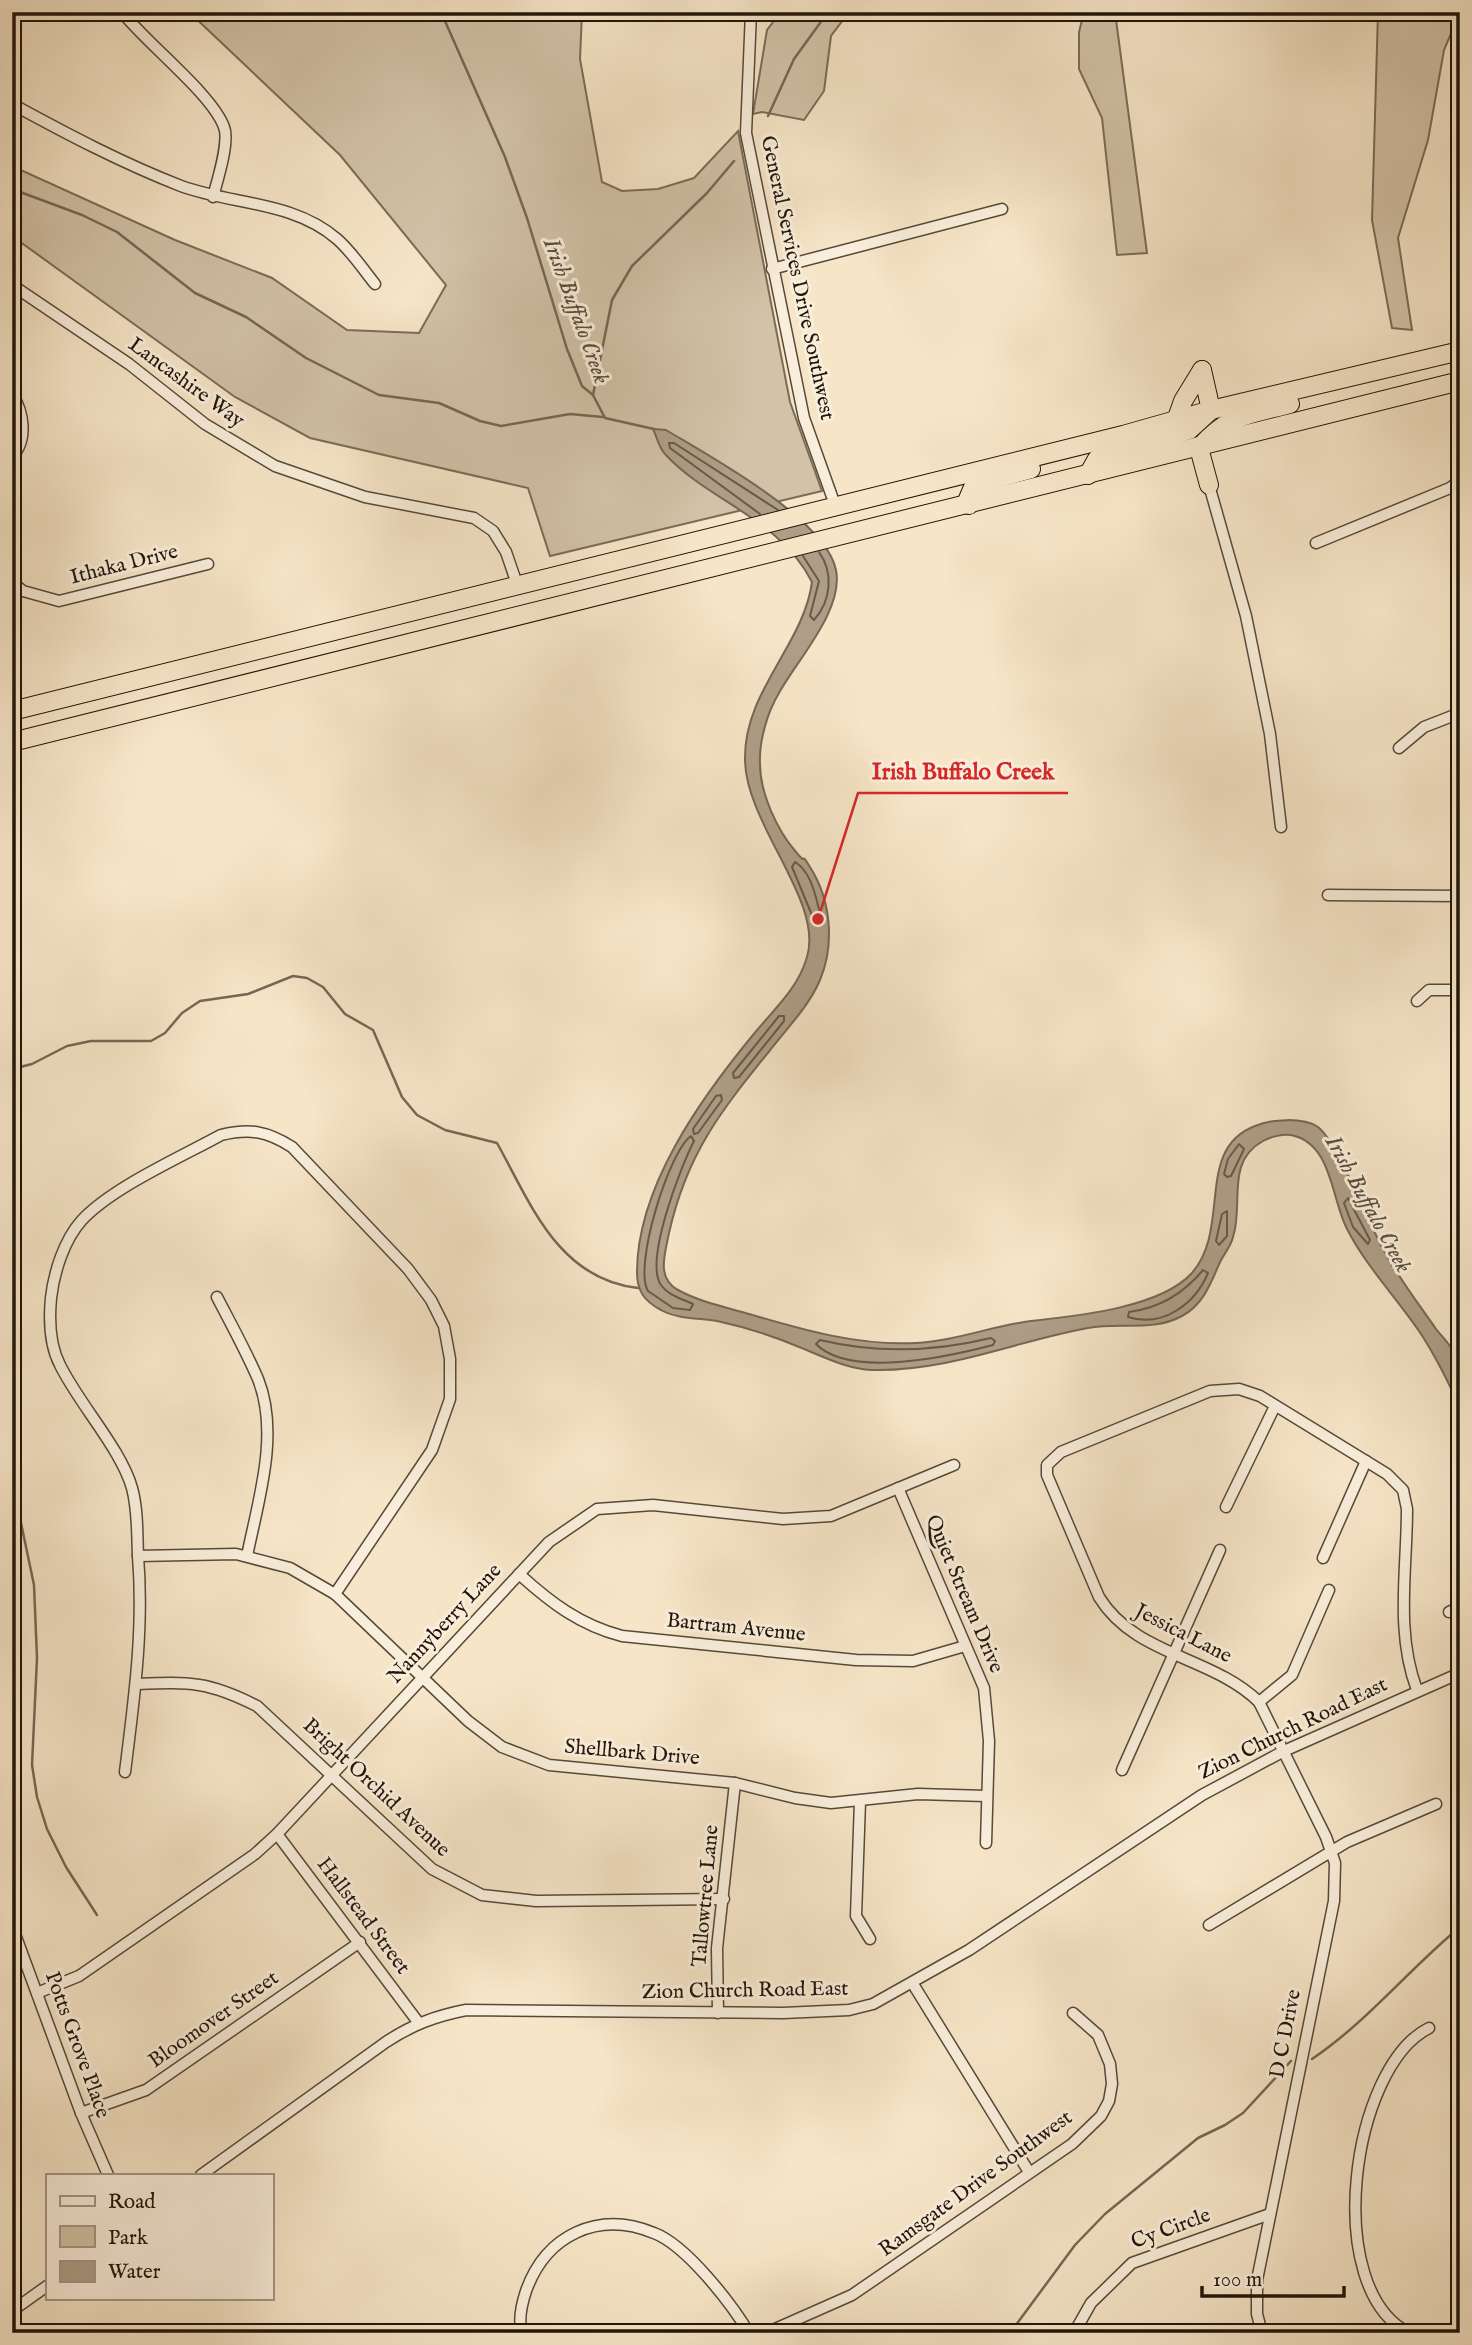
<svg xmlns="http://www.w3.org/2000/svg" width="1472" height="2345" viewBox="0 0 1472 2345" font-family="'IM FELL English',serif">
  <style>
    .green { fill: #d2c2a7; stroke: #7a6c58; stroke-width: 2 }
    .water { fill: #ae9e87; stroke: #766755; stroke-width: 2 }
    .lines { fill: none; stroke-linecap: round; stroke-linejoin: round }
    .shore { stroke: #685a48; stroke-width: 2 }
    .stream { stroke: #766755; stroke-width: 2.5 }
    .minor-casing { stroke: #564939; stroke-width: 13 }
    .trunk-casing { stroke: #21150a; stroke-width: 20 }
    .minor { stroke: #f9eedb; stroke-width: 10 }
    .trunk { stroke: #f6e5c7; stroke-width: 18 }
    .labels { text-anchor: middle; dominant-baseline: central; stroke-width: 6; stroke-linejoin: round; paint-order: stroke }
    .street-label { font-size: 21px; fill: #21150a; stroke: #f9eedb }
    .water-label { font-size: 23px; font-style: italic; fill: #594c3c; stroke: #f9eedb }
    .leader { fill: none; stroke: #d62828; stroke-width: 2.5 }
    .callout-dot { fill: #d62828; stroke: #f9eedb; stroke-width: 2.5 }
    .callout-label { font-size: 23px; text-anchor: middle; font-weight: bold; fill: #d62828; stroke: #f9eedb; stroke-width: 6; stroke-linejoin: round; paint-order: stroke }
  </style>
  <rect width="100%" height="100%" fill="#f6e5c7"/>
  <filter id="stains"><feTurbulence type="fractalNoise" baseFrequency=".00286" numOctaves="4"/><feColorMatrix values="0 0 0 0 .2 0 0 0 0 .09 0 0 0 0 .02 0 0 0 .5 -.17"/></filter>
  <radialGradient id="worn" r=".72"><stop offset=".6" stop-color="#630" stop-opacity="0"/><stop offset="1" stop-color="#630" stop-opacity=".3"/></radialGradient>
  <g class="green">
    <path d="M189,12H582L580,59L602,182L622,191L658,189L694,178L738,131L790,402L822,491L550,556L528,488L310,438L235,397L12,236V166L175,240L272,278L347,330L419,333L446,285L340,155Z"/>
    <path d="M781,12H849L831,36L824,91L804,120L762,112L753,114L767,30Z"/>
    <path d="M1084,12H1115L1147,253L1117,255L1102,118L1079,69V32Z"/>
    <path d="M1378,12H1460L1444,50L1428,140L1398,238L1412,330L1392,328L1372,220Z"/>
  </g>
  <path class="water" d="M653,429L666,430C709,456 826,519 836,570C844,610 797,660 779,693C767,713 759,741 760,764C760,793 777,830 796,852C809,868 799,849 810,867C831,900 835,944 820,980C809,1006 788,1027 771,1049C721,1111 687,1153 669,1233C665,1254 656,1278 678,1290C700,1302 725,1307 749,1314C803,1330 859,1346 916,1343C955,1341 992,1326 1031,1321C1076,1316 1159,1308 1191,1274C1232,1229 1194,1149 1255,1126C1271,1119 1303,1117 1318,1127C1337,1141 1369,1224 1383,1249C1398,1277 1418,1303 1436,1329C1444,1339 1457,1352 1460,1364C1463,1376 1460,1394 1460,1407C1447,1380 1435,1355 1419,1331C1395,1296 1366,1266 1347,1229C1331,1198 1332,1143 1291,1135C1282,1134 1270,1137 1263,1141C1225,1162 1244,1204 1233,1237C1231,1246 1224,1254 1220,1262C1211,1283 1203,1305 1182,1316C1153,1332 1120,1322 1088,1328C1016,1341 947,1372 872,1370C846,1369 822,1356 799,1347C773,1336 745,1327 717,1321C698,1318 677,1319 661,1310C644,1301 637,1291 637,1272C637,1187 701,1098 753,1035C773,1010 798,989 807,957C824,901 745,824 745,759C744,691 804,644 812,582C780,518 709,502 665,454C659,448 657,437 653,429Z"/>
  <g class="lines">
    <g class="shore">
      <path d="M760,514L670,448L669,443H674L778,510"/>
      <path d="M803,556L819,581L810,616L814,620C831,601 834,573 819,552"/>
      <path d="M795,862C812,872 816,899 821,917L819,921L814,920L792,867Z"/>
      <path d="M779,1016H784V1021L739,1077L734,1078L733,1073Z"/>
      <path d="M716,1096L721,1095L722,1100L698,1133L694,1134L693,1129Z"/>
      <path d="M691,1136L694,1141C681,1166 644,1261 661,1285C668,1295 682,1299 693,1304L690,1310L673,1308L648,1291C633,1267 669,1151 691,1136Z"/>
      <path d="M1239,1144L1244,1149L1231,1176L1227,1177L1224,1174L1228,1159Z"/>
      <path d="M1348,1198L1370,1240L1368,1244L1353,1227L1344,1203Z"/>
      <path d="M1227,1211V1236L1219,1245L1216,1241L1222,1214Z"/>
      <path d="M1203,1270L1208,1273C1195,1304 1163,1328 1128,1317L1129,1312C1159,1308 1184,1293 1203,1270Z"/>
      <path d="M991,1338L995,1341L993,1345C951,1356 850,1379 816,1344L820,1340C878,1354 933,1352 991,1338Z"/>
    </g>
    <g class="stream">
      <path d="M441,12L505,157L527,218L567,349L582,386L593,395L605,418L654,429"/>
      <path d="M768,116L794,59L828,12"/>
      <path d="M12,189L82,215L117,232L195,293L246,317L306,358L379,395L439,403L480,421L501,426L570,414L603,417"/>
      <path d="M593,395L612,300L632,266L707,193L734,161"/>
      <path d="M12,1069L32,1064L67,1046L91,1041H151L165,1033L182,1013L200,1001L248,994L293,976L307,978L323,987L345,1014L373,1030L402,1097L417,1115L445,1130L497,1143C531,1204 558,1279 638,1288"/>
      <path d="M12,1480L34,1585L37,1658L32,1765L37,1797L47,1829L66,1867L97,1915"/>
      <path d="M1312,2059C1367,2022 1409,1969 1460,1927"/>
      <path d="M1010,2333L1075,2245L1105,2214L1198,2138L1225,2125L1243,2113L1291,2061"/>
    </g>
    <g class="minor-casing">
      <g id="minor">
        <path d="M122,12C147,44 212,94 224,127C230,142 217,181 213,197"/>
        <path d="M751,12L746,133L804,418L835,505"/>
        <path d="M12,104C67,134 122,163 181,186C233,205 293,201 337,239C351,251 363,269 375,284"/>
        <path d="M772,269L1002,209"/>
        <path d="M12,285L129,364L205,424L275,466L365,497L474,518L493,531L506,552L517,584"/>
        <path d="M12,394C24,412 28,440 12,457"/>
        <path d="M1209,485L1246,616L1270,734L1281,827"/>
        <path d="M1316,543L1450,488L1460,480"/>
        <path d="M12,582L23,591L59,601L208,564"/>
        <path d="M1399,748L1424,727L1460,713"/>
        <path d="M1328,895L1460,896"/>
        <path d="M1417,1001L1429,990H1460"/>
        <path d="M217,1297C231,1324 246,1351 258,1379C280,1434 258,1501 247,1556"/>
        <path d="M898,1488L984,1688L989,1741L986,1843"/>
        <path d="M1226,1507L1275,1406"/>
        <path d="M138,1556L236,1554L290,1568L335,1594L468,1721L502,1747L549,1765L735,1783L795,1798L831,1803L918,1794L986,1796"/>
        <path d="M1323,1558L1366,1461"/>
        <path d="M519,1574C551,1603 580,1625 622,1636L856,1660L913,1661L965,1646"/>
        <path d="M1449,1612L1460,1607"/>
        <path d="M136,1684C190,1682 208,1681 257,1706L432,1869L482,1895L536,1901L724,1899"/>
        <path d="M1259,1702L1292,1675L1329,1590"/>
        <path d="M1122,1770L1220,1550"/>
        <path d="M125,1772C134,1700 144,1629 138,1556C137,1534 138,1510 132,1488C121,1449 79,1404 60,1365C50,1346 49,1319 51,1298C54,1272 64,1240 82,1220C113,1187 181,1157 221,1135C249,1128 267,1131 292,1147L408,1269L431,1300L444,1326L450,1359V1399L432,1450L335,1594"/>
        <path d="M860,1801L856,1916L870,1939"/>
        <path d="M277,1834L418,2022"/>
        <path d="M1209,1925L1347,1842L1436,1804"/>
        <path d="M12,1926L81,2113L108,2175"/>
        <path d="M913,1984L1029,2172"/>
        <path d="M37,1993L79,1976L255,1854L277,1834L549,1542L597,1509L653,1505L783,1519L831,1516L954,1465"/>
        <path d="M718,2013L717,1948L735,1783"/>
        <path d="M81,2113L146,2090L360,1942"/>
        <path d="M201,2175L386,2042C412,2025 435,2016 466,2010L783,2013L849,2010L873,2004L969,1950L1202,1795L1284,1751L1460,1673"/>
        <path d="M12,2311L47,2286"/>
        <path d="M522,2333C518,2320 522,2303 526,2291C546,2235 598,2210 654,2233C686,2245 731,2303 749,2333"/>
        <path d="M766,2333L852,2295L1072,2144L1101,2116L1109,2101L1112,2084L1110,2064L1098,2035L1073,2013"/>
        <path d="M1074,2333L1091,2303L1132,2263L1270,2214"/>
        <path d="M1262,2333L1257,2314V2280L1334,1901L1335,1863L1326,1837L1259,1702C1212,1656 1135,1656 1099,1597L1047,1475V1465L1061,1452L1210,1391L1239,1389L1260,1396L1387,1474L1403,1490L1407,1509C1407,1570 1395,1632 1417,1690"/>
        <path d="M1409,2333C1321,2289 1351,2067 1429,2028"/>
      </g>
    </g>
    <g class="trunk-casing">
      <g id="trunk">
        <path d="M1176,421L1183,401L1202,370"/>
        <path d="M1088,475L1097,459L1189,430L1211,410L1202,370"/>
        <path d="M1209,485L1199,448C1229,414 1248,415 1290,404"/>
        <path d="M969,505L968,499L974,485L1031,469"/>
        <path d="M12,711L1123,435L1211,410L1460,351"/>
        <path d="M12,742L1460,381"/>
      </g>
    </g>
    <use href="#minor" class="minor"/>
    <use href="#trunk" class="trunk"/>
  </g>
  <g class="labels">
    <g class="street-label">
      <text transform="translate(797 278) rotate(78)">General Services Drive Southwest</text>
      <text transform="translate(186 383) rotate(36)">Lancashire Way</text>
      <text transform="translate(124 565) rotate(-14)">Ithaka Drive</text>
      <text transform="translate(964 1594) rotate(67)">Quiet Stream Drive</text>
      <text transform="translate(445 1624) rotate(-47)">Nannyberry Lane</text>
      <text transform="translate(736 1628) rotate(6)">Bartram Avenue</text>
      <text transform="translate(1183 1634) rotate(27)">Jessica Lane</text>
      <text transform="translate(1293 1729) rotate(-26)">Zion Church Road East</text>
      <text transform="translate(632 1753) rotate(5)">Shellbark Drive</text>
      <text transform="translate(376 1788) rotate(43)">Bright Orchid Avenue</text>
      <text transform="translate(706 1896) rotate(-85)">Tallowtree Lane</text>
      <text transform="translate(363 1916) rotate(53)">Hallstead Street</text>
      <text transform="translate(745 1991) rotate(-1)">Zion Church Road East</text>
      <text transform="translate(214 2020) rotate(-35)">Bloomover Street</text>
      <text transform="translate(1286 2034) rotate(-79)">D C Drive</text>
      <text transform="translate(77 2045) rotate(70)">Potts Grove Place</text>
      <text transform="translate(976 2184) rotate(-36)">Ramsgate Drive Southwest</text>
      <text transform="translate(1171 2229) rotate(-20)">Cy Circle</text>
    </g>
    <g class="water-label">
      <text transform="translate(576 311) rotate(70)">Irish Buffalo Creek</text>
      <text transform="translate(1368 1204) rotate(61)">Irish Buffalo Creek</text>
    </g>
  </g>
  <path class="leader" d="M818 919L858 793H1068"/>
  <circle class="callout-dot" cx="818" cy="919" r="7"/>
  <g class="callout-label">
    <text x="963" y="779">Irish Buffalo Creek</text>
  </g>
  <rect width="1472" height="2345" fill="none" stroke="#f6e5c7" stroke-width="42"/>
  <rect x="14" y="14" width="1444" height="2317" fill="none" stroke="#21150a" stroke-width="3.5"/>
  <rect x="21" y="21" width="1430" height="2303" fill="none" stroke="#21150a" stroke-width="2"/>
  <rect x="46" y="2174" width="228" height="126" fill="#f9eedb" stroke="#a39787" stroke-width="2"/>
  <rect x="60" y="2196" width="35" height="10" fill="#f9eedb" stroke="#a39787" stroke-width="2"/>
  <text x="108" y="2208" font-size="21" fill="#21150a">Road</text>
  <rect x="60" y="2226" width="35" height="21" fill="#d2c2a7" stroke="#a39787" stroke-width="2"/>
  <text x="108" y="2244" font-size="21" fill="#21150a">Park</text>
  <rect x="60" y="2261" width="35" height="21" fill="#ae9e87" stroke="#a39787" stroke-width="2"/>
  <text x="108" y="2278" font-size="21" fill="#21150a">Water</text>
  <path d="M1202 2286v10h142v-10" fill="none" stroke="#21150a" stroke-width="3.5"/>
  <text x="1213" y="2286" font-size="21" fill="#21150a" stroke="#f9eedb" stroke-width="5" paint-order="stroke">100 m</text>
  <rect width="100%" height="100%" filter="url(#stains)"/>
  <rect width="100%" height="100%" fill="url(#worn)"/>
</svg>
